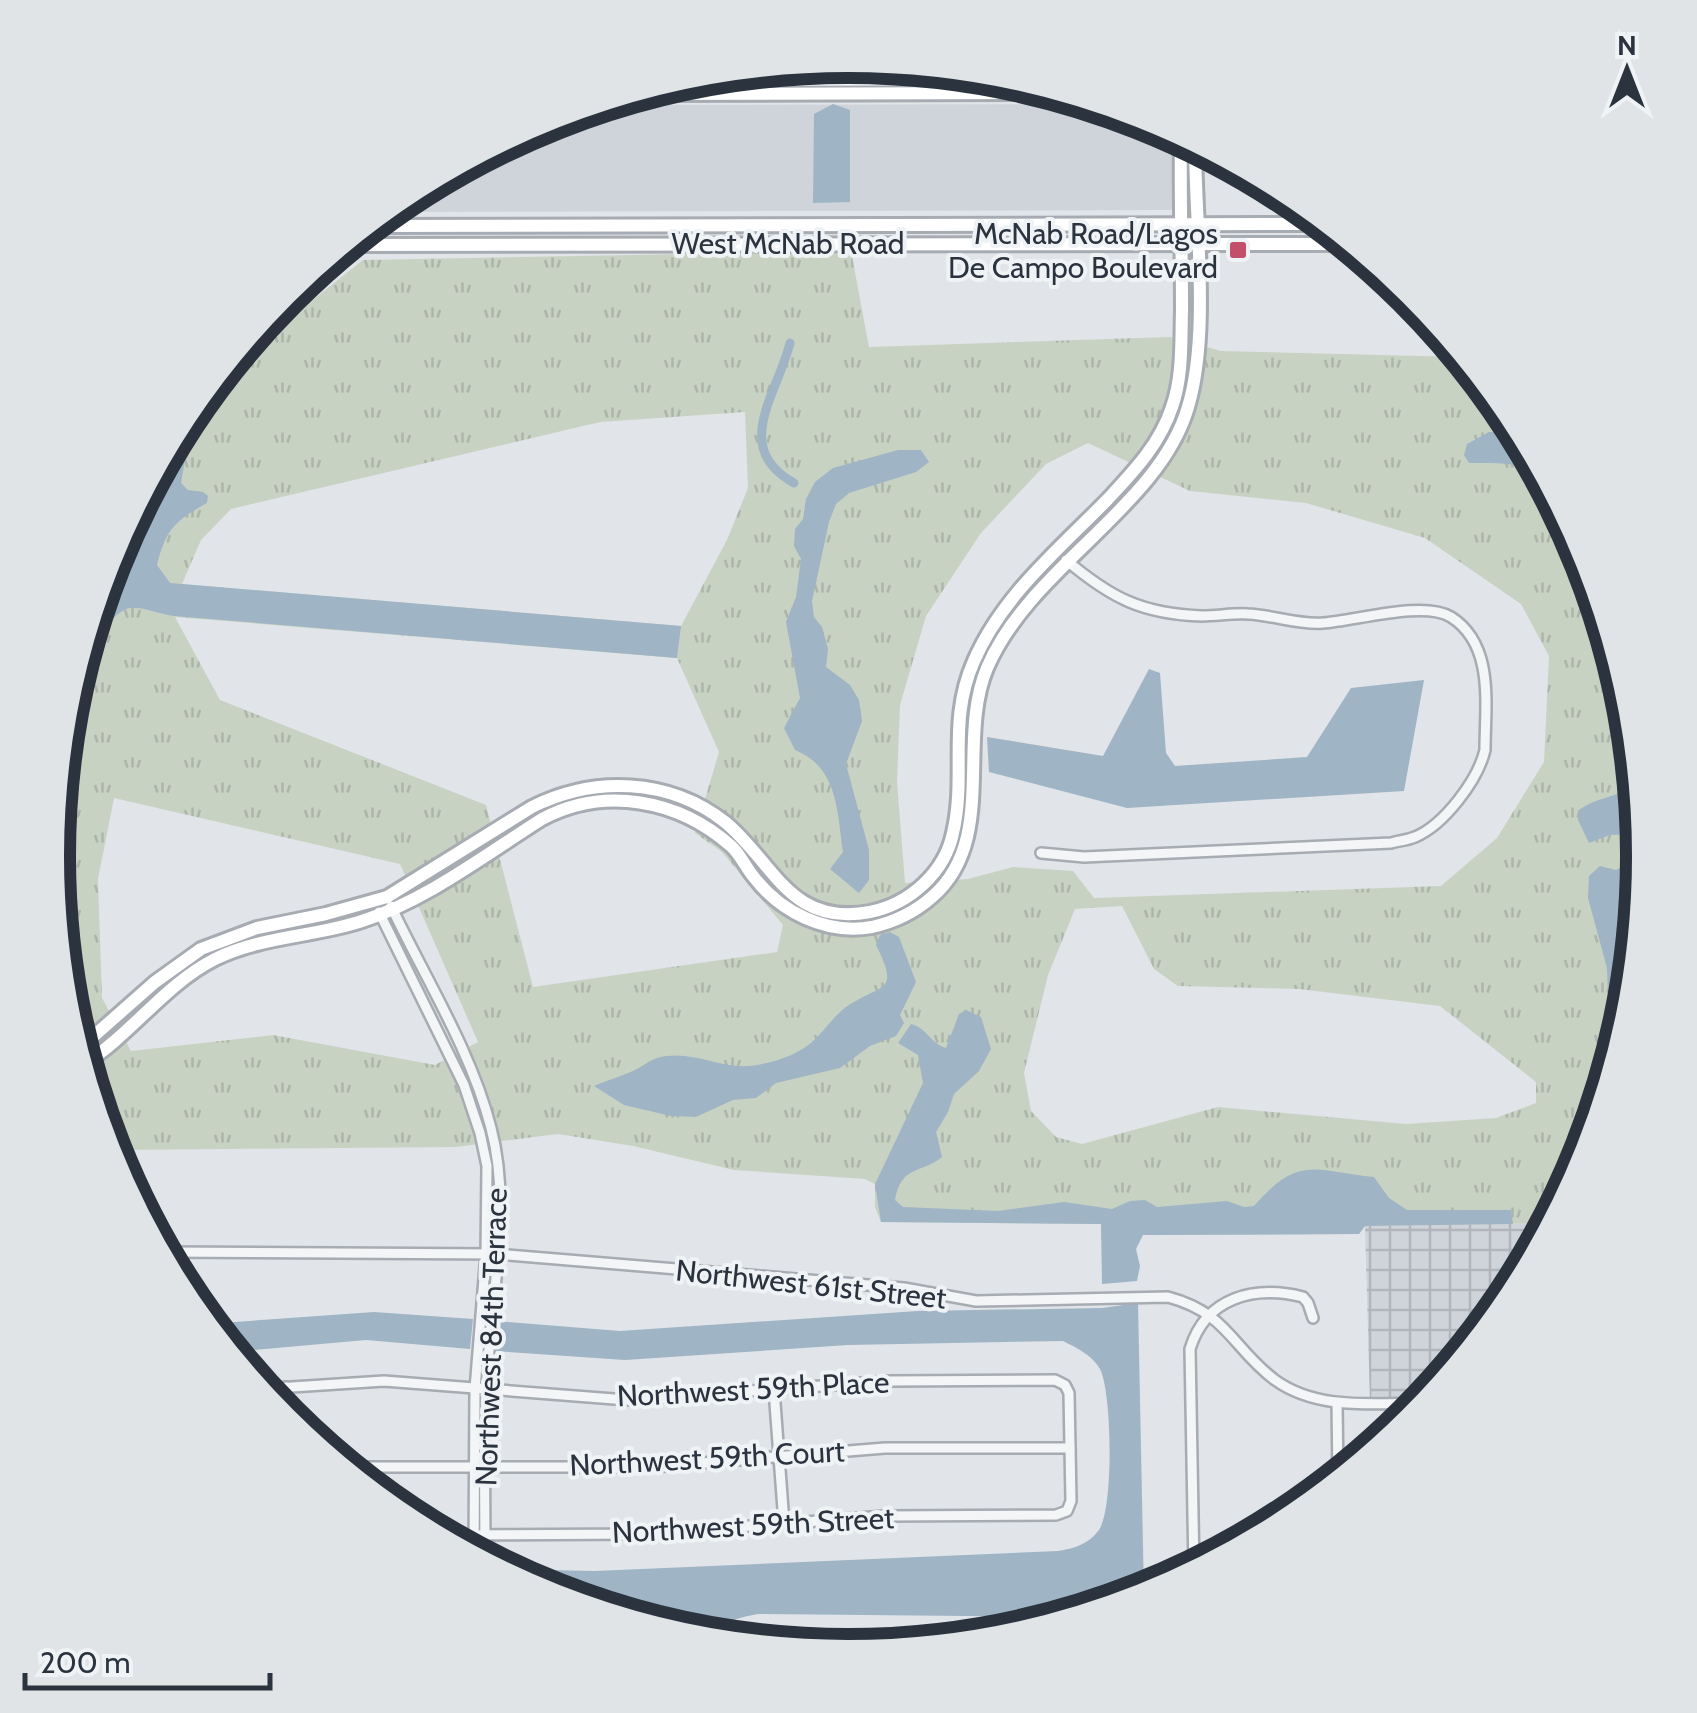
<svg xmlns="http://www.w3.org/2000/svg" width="1697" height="1713" viewBox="0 0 1697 1713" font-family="Cabin,sans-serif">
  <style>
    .built { fill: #cfd4da }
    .industrial { fill: url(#industrial-grid) }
    .grass { fill: url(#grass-tufts); fill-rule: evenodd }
    .water { fill: #9fb4c5 }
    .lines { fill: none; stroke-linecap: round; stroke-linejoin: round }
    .canal { stroke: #9fb4c5; stroke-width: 9 }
    .street-casing { stroke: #a7abb2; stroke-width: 14 }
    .secondary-casing { stroke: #a7abb2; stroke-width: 18 }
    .street { stroke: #f3f5f7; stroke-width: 9 }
    .secondary { stroke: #fff; stroke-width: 12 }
    .poi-dot { fill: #c3506a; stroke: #f0f3f6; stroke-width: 4 }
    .labels { text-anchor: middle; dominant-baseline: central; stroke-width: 8; stroke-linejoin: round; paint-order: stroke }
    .poi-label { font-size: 30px; fill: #2b333f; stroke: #f0f3f6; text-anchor: end }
    .street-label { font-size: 30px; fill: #2b333f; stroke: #f0f3f6 }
    .rim { fill: none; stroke: #2b333f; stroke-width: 12 }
  </style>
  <defs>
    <pattern id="industrial-grid" width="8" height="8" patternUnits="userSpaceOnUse" patternTransform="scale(2.5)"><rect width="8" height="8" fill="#cfd4da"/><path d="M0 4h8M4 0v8" fill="none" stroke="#b2b6bc"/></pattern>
    <pattern id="grass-tufts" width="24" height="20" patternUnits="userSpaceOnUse" patternTransform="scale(2.5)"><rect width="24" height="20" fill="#c8d2c3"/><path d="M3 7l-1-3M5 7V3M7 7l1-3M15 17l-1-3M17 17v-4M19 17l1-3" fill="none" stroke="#acb5a9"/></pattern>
  </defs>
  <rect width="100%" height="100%" fill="#e1e4e8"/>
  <path class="built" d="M1096,104L1154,121L1174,132V210L385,212L407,194L544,121L598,105Z"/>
  <path class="industrial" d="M1551,1223L1510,1299L1425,1403H1370L1365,1226Z"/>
  <path class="grass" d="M851,251L869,347L1170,337L1221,351L1463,357L1511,415L1584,552L1629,702L1644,857L1629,1012L1584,1162L1551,1223L1365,1226L1359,1234L1143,1235L1101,1224L881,1222L875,1207V1184L865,1179L734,1170L633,1146L558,1134L456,1147L110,1150L68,1011L53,856L68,701L113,551L187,414L222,372L363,260ZM745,412L748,488L727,540L681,626L182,584L201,540L231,509L600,422ZM1088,443L1190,491L1306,503L1425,538L1521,604L1549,656L1544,762L1497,838L1441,886L1094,898L1073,871L1013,867L968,879L905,883L897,782L900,705L926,616L981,533L1046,464ZM175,617L677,658L719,752L695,833L722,852L783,925L777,952L533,987L486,805L220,700ZM114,798L400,864L478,1042L435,1065L273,1035L131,1051L102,998L98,879ZM1122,906L1154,969L1178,986L1299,989L1440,1006L1536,1082V1103L1496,1118L1406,1124L1218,1107L1082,1144L1056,1137L1031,1111L1024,1073L1048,975L1075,909Z"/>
  <g class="water">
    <path d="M833,104L850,110V202L813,203L814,114Z"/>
    <path d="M1519,431L1554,496C1530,460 1509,463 1469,463L1464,455L1467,444L1489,432Z"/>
    <path d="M898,450H921L929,462L916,472L849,493L836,504L829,522L812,601L814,617L822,627L828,649L826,667L850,685L859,700L862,721L846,764L869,850V880L859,893L830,869L843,852C837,811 838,767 795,750L784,728L800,698L786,622L796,597L801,559L794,546L795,529L803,519L806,499L815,482L833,468Z"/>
    <path d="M181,453L186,454L181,483L188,490L203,492L208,496L207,503C175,521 166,529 157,565L170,583L681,626L677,658L174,616C162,615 147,608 135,608C127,607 120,612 114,618C84,644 95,679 84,714C80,727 73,738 63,747L68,701L76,673L85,664L90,631L101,609L117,593L110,577L113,551L159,467Z"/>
    <path d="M1557,502L1584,552L1598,597L1579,592L1569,581L1567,547Z"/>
    <path d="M1149,669L1160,673L1166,753L1175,766L1307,757L1351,688L1424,680L1404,791L1127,808L989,772L987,737L1103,756Z"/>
    <path d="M1637,780L1642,834L1610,835L1589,843L1578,820V811C1597,795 1620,800 1637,780Z"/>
    <path d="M1629,863L1644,862L1629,1012L1620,1042L1609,1023L1607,968L1588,898L1589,876L1600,866L1616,870Z"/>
    <path d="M890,932L899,937L916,982L900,1015L904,1023L896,1036L870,1046L840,1068L776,1083L756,1098L733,1100L696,1117L671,1116L624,1105L594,1086C608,1080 623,1076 637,1069C643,1066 650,1060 657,1058C691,1049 716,1068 748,1066C764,1065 785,1059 799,1051C820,1041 830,1017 849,1005C883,983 900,993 876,945L880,935Z"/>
    <path d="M966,1010L981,1017L991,1049L979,1071L954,1094L948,1112L936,1132L942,1157C921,1174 901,1165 895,1200L903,1207L998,1211L1064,1202L1112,1209L1130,1201L1145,1200L1157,1207L1227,1201L1244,1207L1254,1206C1299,1154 1314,1171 1374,1177L1389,1198L1407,1210H1511L1513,1224L1365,1226L1359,1234L1143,1235L1136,1249L1140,1266L1137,1281L1102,1284L1101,1224L881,1222L875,1184L923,1083L918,1055L898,1043L911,1024C926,1027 931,1044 946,1048L959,1014Z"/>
    <path d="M1138,1303L1144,1595L1072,1617L759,1614C739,1617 721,1622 708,1639L693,1637L543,1592L502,1569L595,1571L1058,1551C1073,1549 1089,1544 1099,1530C1114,1508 1112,1392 1100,1369C1092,1355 1077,1348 1063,1341L848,1345L625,1360L495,1351L496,1321L620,1331L918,1311L1102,1308Z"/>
    <path d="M374,1312L473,1319L470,1349L366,1340L230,1352L207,1324Z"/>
  </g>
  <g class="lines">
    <path class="canal" d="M790,343C777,395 731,448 794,483"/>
    <g class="street-casing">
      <g id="street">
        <path d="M1041,853L1084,857L1391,843C1398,841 1408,840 1415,837C1444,825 1478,780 1485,750C1485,705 1495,645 1451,617C1424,600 1355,621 1323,623C1298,625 1273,615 1248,614C1233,613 1218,616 1202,616C1142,614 1111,598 1066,560"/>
        <path d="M391,906C425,978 471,1050 491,1128C511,1203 493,1286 488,1363C483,1428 485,1495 485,1560"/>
        <path d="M379,912L464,1085L480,1133L487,1166L486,1254L475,1389L474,1554"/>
        <path d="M162,1252L497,1254L904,1288L976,1301L1168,1297C1228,1313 1232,1348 1275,1380C1318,1411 1375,1403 1425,1403"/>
        <path d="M286,1387V1419"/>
        <path d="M261,1389L384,1381L627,1400L890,1381L1055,1380L1065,1385L1069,1393L1071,1501L1067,1511L1056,1515L885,1516L643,1534L438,1535"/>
        <path d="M774,1390L784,1523"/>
        <path d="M1337,1403L1338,1480"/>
        <path d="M343,1467H653L885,1448H1070"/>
        <path d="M1194,1570L1190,1349C1206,1297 1254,1285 1303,1297L1308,1303L1313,1318"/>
      </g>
    </g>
    <g class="secondary-casing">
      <g id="secondary">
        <path d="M680,80L1013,79"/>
        <path d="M634,94L1060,93"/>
        <path d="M368,226L1326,224"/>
        <path d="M345,245L1350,244"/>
        <path d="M79,1049L155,982L201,949L257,928L326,914L387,897L532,807C594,776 669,778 725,822C774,862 789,927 870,912C910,904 945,872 953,833C967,774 947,722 974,661C1002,596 1059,549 1108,499C1134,471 1160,444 1172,407C1183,376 1181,342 1182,310C1182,252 1180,194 1181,136"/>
        <path d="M84,1064C132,1034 164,985 215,959C262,936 313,937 362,921C427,900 485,855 542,819C604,786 678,799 731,846C740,854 745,866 753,876C780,912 826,935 872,927C894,922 915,912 932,897C998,840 956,741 987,668C1030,567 1159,507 1188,407C1210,334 1195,222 1195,143"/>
      </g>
    </g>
    <use href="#street" class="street"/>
    <use href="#secondary" class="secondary"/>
  </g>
  <rect class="poi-dot" x="1228" y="240" width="20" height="20" rx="5"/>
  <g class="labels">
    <g class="poi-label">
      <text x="1218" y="233">McNab Road/Lagos<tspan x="1218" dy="34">De Campo Boulevard</tspan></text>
    </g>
    <g class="street-label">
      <text x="788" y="243">West McNab Road</text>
      <text transform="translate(811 1284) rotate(6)">Northwest 61st Street</text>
      <text transform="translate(491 1337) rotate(-88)">Northwest 84th Terrace</text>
      <text transform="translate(753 1389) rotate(-3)">Northwest 59th Place</text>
      <text transform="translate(707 1458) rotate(-3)">Northwest 59th Court</text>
      <text transform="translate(753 1525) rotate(-3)">Northwest 59th Street</text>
    </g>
  </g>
  <path d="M0 0H1697V1713H0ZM70 856a778 778 0 1 1 1556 0a778 778 0 1 1-1556 0Z" fill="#e0e4e7" fill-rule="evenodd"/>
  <path class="rim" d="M70 856a778 778 0 1 1 1556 0a778 778 0 1 1-1556 0Z"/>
  <g transform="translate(1627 70)" stroke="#f0f3f6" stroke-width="8" paint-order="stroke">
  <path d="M0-8L18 38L0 25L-18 38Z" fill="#2b333f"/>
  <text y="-15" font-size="28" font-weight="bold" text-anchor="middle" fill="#2b333f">N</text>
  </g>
  <path d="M25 1673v15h245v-15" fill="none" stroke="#2b333f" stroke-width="5"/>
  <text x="40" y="1673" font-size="30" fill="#2b333f" stroke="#f0f3f6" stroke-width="8" paint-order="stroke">200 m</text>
</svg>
